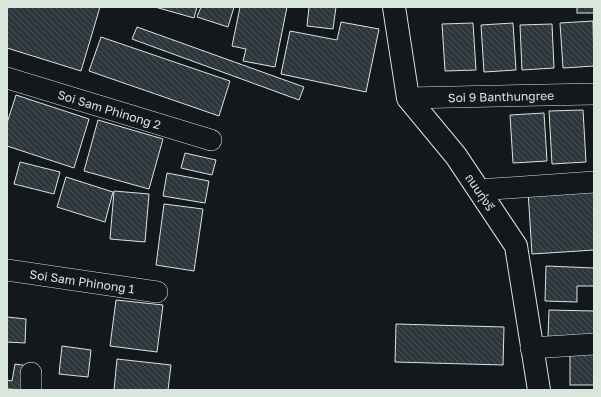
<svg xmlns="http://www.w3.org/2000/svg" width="601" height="397" viewBox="0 0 601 397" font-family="'Golos Text','Noto Sans Thai',sans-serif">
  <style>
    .building { fill: url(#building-back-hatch); stroke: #d8e6dc }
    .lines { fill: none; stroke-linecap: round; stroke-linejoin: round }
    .minor-casing { stroke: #d8e6dc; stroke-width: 22 }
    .tertiary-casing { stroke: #d8e6dc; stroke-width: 24 }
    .minor { stroke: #14181c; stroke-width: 21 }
    .tertiary { stroke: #14181c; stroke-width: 22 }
    .labels { text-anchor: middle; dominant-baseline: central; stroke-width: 3; stroke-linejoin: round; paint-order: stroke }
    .street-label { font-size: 12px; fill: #d8e6dc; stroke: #14181c }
  </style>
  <defs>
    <pattern id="building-back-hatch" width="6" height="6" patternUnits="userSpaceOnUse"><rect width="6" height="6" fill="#2c363c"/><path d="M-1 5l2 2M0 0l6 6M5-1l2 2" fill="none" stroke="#4a5358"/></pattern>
  </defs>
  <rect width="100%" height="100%" fill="#14181c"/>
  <g class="building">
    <path d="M7,7H100L81,71L7,48Z"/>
    <path d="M155,7H197L194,18Z"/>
    <path d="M201,7H234L228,27L197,17Z"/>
    <path d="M240,7H287L275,67L243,61L246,49L232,46Z"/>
    <path d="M309,7H336L333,29L307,26Z"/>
    <rect x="577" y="7" width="17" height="6"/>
    <path d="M593,21L594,66L563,68L560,23Z"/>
    <path d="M341,22L379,29L366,92L281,74L290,31L337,40Z"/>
    <path d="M473,23L476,70L445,71L442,24Z"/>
    <path d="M513,23L516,70L484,72L481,25Z"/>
    <path d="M552,24L554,68L522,70L520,25Z"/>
    <path d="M137,27L304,87L299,100L132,39Z"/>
    <path d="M101,37L230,81L219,116L89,71Z"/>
    <path d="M16,95L89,119L74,168L7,146V123Z"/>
    <path d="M583,110L586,162L552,164L549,111Z"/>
    <path d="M544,113L547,161L513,163L510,115Z"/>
    <path d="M98,120L163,139L149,189L84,171Z"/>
    <path d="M185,153L216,160L212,175L181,168Z"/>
    <path d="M20,162L60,172L54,194L14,184Z"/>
    <path d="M167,173L209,181L205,203L163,196Z"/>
    <path d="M66,177L113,192L105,222L57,207Z"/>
    <path d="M594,187V250L532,254L528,191Z"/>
    <path d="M114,191L149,194L145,242L110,239Z"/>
    <path d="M164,204L203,209L194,271L156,265Z"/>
    <path d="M546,266L594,268V286H577V302L545,301Z"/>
    <path d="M116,300L163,305L157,352L110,346Z"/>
    <path d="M549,310L594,311V338L548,337Z"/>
    <path d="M7,317L26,319L25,343L7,342Z"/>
    <path d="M396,324L504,327L503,365L395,362Z"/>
    <path d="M62,346L91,350L88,377L59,374Z"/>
    <rect x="570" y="351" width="24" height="34"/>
    <path d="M117,359L171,365L168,390H114Z"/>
    <path d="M15,364L29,366L26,390L7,389V380L12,381Z"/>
  </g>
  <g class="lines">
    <g class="minor-casing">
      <g id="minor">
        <path id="s1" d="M7,78L211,140"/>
        <path id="s2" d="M408,98L594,94"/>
        <path d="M479,190L594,182"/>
        <path id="s3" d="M7,270L157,292"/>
        <path d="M531,348L594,344"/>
        <path d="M31,373V390"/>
      </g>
    </g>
    <g class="tertiary-casing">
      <path id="tertiary" d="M394,7L408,98L456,156L516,246L539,390"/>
    </g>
    <use href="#minor" class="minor"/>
    <use href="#tertiary" class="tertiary"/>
  </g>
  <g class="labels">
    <g class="street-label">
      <text stroke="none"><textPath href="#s2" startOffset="93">Soi 9 Banthungree</textPath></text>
      <text stroke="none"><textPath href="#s1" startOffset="107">Soi Sam Phinong 2</textPath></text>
      <text transform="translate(480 192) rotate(56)">ถนนทุ่งรี</text>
      <text stroke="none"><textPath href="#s3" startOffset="76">Soi Sam Phinong 1</textPath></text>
    </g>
  </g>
  <rect width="601" height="397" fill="none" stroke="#d8e6dc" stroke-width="16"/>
</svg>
